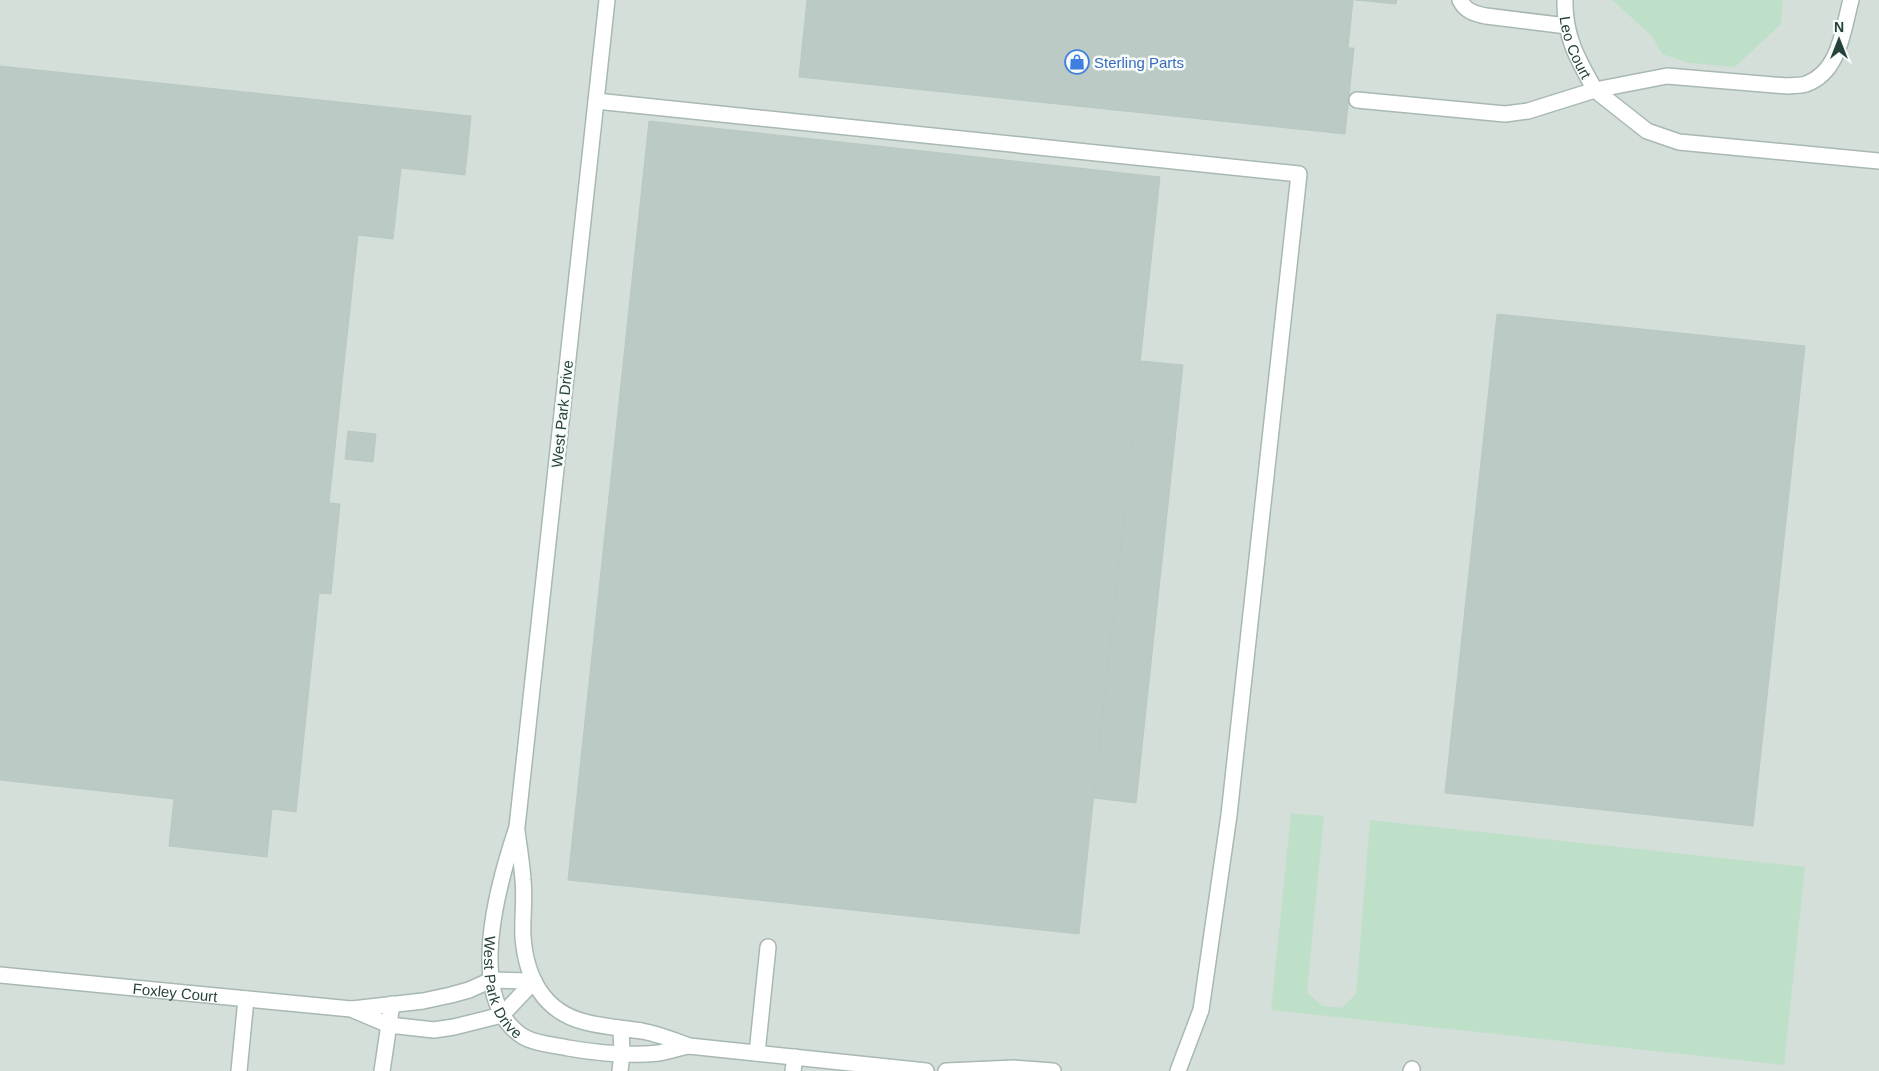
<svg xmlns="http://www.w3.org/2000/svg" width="1879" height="1071" viewBox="0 0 1879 1071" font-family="Arial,sans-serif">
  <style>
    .built { fill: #d4dfda }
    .green { fill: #bfe0c8 }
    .building { fill: #bbcac4; stroke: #b8c9c2 }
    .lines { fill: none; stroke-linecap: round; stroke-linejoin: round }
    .lane-casing { stroke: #a8b8b2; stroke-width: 18 }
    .street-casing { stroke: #a8b8b2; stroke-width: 18 }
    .lane { stroke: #fff; stroke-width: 15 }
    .street { stroke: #fff; stroke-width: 15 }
    .labels { text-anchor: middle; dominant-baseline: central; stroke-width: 5; stroke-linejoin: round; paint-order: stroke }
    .street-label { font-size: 15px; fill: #24423a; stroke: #f7fbf9 }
    .shop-label { font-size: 15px; fill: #366cbe; stroke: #f7fbf9; text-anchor: start }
  </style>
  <rect width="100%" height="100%" fill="#e6efeb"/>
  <rect class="built" x="0" y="0" width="1879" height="1071"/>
  <g class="green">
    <path d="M1612,0H1783L1781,24L1735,67L1689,63L1662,54L1652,36Z"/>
    <path d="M1291,813L1324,816L1307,992L1322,1006L1342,1008L1356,994L1370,820L1805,867L1784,1065L1271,1010Z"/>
  </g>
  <g class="building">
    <path d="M807,0H1353L1348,48H1354L1345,134L799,77Z"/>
    <path d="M1356,0H1397L1396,4Z"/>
    <path d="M0,66L471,116L465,175L401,168L393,239L358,235L329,503L340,504L331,594L319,593L296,812L272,809L267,857L169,846L174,799L0,780Z"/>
    <path d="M649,121L1160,177L1079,934L568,880Z"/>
    <path d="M1497,314L1805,346L1753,826L1445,793Z"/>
    <path d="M1141,361L1183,365L1136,803L1094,798Z"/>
    <path d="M348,431L376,434L373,462L345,459Z"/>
  </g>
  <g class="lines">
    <g class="lane-casing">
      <g id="lane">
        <path d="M1460,0C1465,11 1475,14 1486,16L1567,26"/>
        <path d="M1595,90L1647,131L1679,142L1879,161"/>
        <path d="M1357,100L1505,114L1528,111L1595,90L1667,76L1787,86C1793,85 1801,86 1806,84C1840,72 1843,29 1851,0"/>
        <path d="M596,101L1299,174L1229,815L1201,1010L1178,1071"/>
        <path d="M757,1053L768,947"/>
        <path d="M239,1071L246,999"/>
        <path d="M382,1071L392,1004"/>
        <path d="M620,1071L622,1053L621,1029"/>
        <path d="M793,1071L795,1057"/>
        <path d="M1411,1071L1412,1069"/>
      </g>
    </g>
    <g class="street-casing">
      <g id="street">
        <path id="s1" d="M607,0L517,827C499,881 463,1000 524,1037C536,1044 555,1045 568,1048C597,1053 631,1056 659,1053C669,1051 679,1048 689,1046"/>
        <path id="s2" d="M1565,0C1564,36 1578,60 1595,90"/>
        <path d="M517,831C519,847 522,864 523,880C525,899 522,919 523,937C526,978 544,1012 585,1022C604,1027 623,1028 642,1031C658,1034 674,1040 689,1046L926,1071"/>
        <path id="s3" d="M0,975L351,1009L389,1025L434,1030L454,1027L502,1015L534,981"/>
        <path d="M352,1009L423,1001L451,995L469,990L491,980L534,981"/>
        <path d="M946,1071L1014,1068L1053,1071"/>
      </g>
    </g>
    <use href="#lane" class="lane"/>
    <use href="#street" class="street"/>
  </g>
  <defs>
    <g id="shop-ring" transform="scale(1.25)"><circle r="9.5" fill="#f7fbf9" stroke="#3f7fe0" stroke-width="1.5"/><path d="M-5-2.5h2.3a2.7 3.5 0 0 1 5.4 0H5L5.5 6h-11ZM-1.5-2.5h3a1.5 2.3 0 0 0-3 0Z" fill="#3f7fe0"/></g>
  </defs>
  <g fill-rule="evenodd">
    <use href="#shop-ring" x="1077" y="62"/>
  </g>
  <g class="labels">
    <g class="street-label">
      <text stroke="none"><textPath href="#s2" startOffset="49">Leo Court</textPath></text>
      <text transform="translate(562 414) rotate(-84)">West Park Drive</text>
      <text stroke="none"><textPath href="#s1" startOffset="998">West Park Drive</textPath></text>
      <text stroke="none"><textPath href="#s3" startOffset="176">Foxley Court</textPath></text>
    </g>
    <g class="shop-label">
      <text x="1094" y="62">Sterling Parts</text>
    </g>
  </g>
  <g transform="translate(1839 40)" stroke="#f7fbf9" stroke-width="4" paint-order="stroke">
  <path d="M0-4L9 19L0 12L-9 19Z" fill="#24423a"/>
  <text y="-8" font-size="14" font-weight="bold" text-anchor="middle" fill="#24423a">N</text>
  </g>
</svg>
